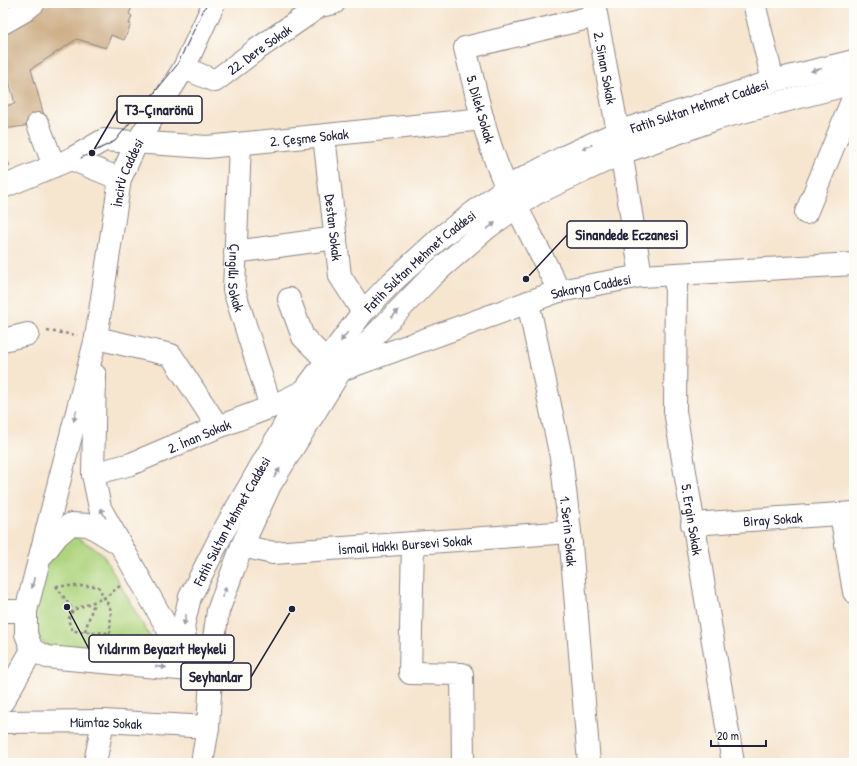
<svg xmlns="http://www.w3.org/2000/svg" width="857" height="766" viewBox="0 0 857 766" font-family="'Patrick Hand',sans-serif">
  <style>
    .green { fill: #afd47e; stroke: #687b5c }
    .building { fill: #cdae86 }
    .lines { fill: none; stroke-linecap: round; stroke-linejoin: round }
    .minor-casing { stroke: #8c8485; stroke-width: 24 }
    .major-casing { stroke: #8c8485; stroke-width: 24 }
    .path { stroke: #8c8485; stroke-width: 2.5; stroke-dasharray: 3 3; stroke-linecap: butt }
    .minor { stroke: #fff; stroke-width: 22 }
    .major { stroke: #fff; stroke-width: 22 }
    .tram { stroke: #22223b; stroke-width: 1 }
    .oneway { fill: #9c9ca7 }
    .labels { text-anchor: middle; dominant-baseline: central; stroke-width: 3; stroke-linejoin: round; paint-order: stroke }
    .street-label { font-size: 14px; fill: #22223b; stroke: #fdfcf7 }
    .leader { fill: none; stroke: #22223b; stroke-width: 1.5 }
    .callout-dot { fill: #22223b; stroke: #fdfcf7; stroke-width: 1.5 }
    .callout { fill: #fdfcf7; stroke: #22223b; stroke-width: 1.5 }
    .callout-label { font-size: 15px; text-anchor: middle; font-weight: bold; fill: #22223b }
  </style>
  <rect width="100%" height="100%" fill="#fdfcf7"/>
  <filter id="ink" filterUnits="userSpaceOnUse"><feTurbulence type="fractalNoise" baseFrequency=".025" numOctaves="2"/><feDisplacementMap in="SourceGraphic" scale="8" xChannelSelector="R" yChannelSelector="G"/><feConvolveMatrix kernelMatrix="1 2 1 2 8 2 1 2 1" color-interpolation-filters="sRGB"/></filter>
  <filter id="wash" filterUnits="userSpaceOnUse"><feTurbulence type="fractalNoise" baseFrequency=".012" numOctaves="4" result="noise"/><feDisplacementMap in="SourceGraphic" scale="16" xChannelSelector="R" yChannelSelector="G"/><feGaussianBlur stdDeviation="0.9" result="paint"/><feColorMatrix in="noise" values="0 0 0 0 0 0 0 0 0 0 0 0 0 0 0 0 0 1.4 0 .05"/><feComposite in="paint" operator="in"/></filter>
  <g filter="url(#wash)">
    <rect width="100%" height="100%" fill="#f6e5cf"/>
    <path class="green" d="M73,535L102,553L153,642L151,660L52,651L42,642L32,624L45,555Z"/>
    <g id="blocks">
      <g class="building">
        <path d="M49,3H128L127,5L132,7L129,14L132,16L129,24H131L124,40L111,35L106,48L77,39L31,69L46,123L3,129V106L15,104L9,80L3,83V36L15,29Z"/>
        <path d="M3,154L10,165L3,170Z"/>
      </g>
    </g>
  </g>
  <g filter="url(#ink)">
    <use href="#blocks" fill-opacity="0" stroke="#8c8485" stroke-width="1"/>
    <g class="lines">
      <g class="minor-casing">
        <g id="minor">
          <path id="s1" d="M594,3L618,132L641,276"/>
          <path d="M754,3L773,81"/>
          <path d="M3,23L24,11L34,3"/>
          <path id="s2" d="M184,68L215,81L256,50L320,6L334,3"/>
          <path d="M38,124L54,166"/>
          <path id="s3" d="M324,136L340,276L363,312"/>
          <path id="s4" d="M240,144L234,290L271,407"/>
          <path id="s5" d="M71,159L104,140L207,147L483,119"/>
          <path d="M3,187L71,159L120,179"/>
          <path d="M806,213L854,96"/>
          <path d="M235,252L336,238"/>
          <path id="s6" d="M676,274L675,411L733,763"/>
          <path d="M559,291C542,256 524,222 507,188C486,144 477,95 465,48L596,16"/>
          <path d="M289,299L303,337L326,360"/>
          <path id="s7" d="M528,302L561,457L570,532L589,763"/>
          <path d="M96,338L171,355L218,427"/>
          <path d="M3,340L28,334"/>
          <path id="s8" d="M341,370L559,291L641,276L854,264"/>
          <path id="s9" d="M93,474L131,464L218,427L271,407L304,391"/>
          <path d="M841,514L854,592"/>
          <path id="s10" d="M692,524L854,513"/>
          <path d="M413,543L410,673L462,674L463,763"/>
          <path id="s11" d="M242,546L273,553L570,532"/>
          <path d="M3,701L32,650"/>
          <path id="s12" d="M3,722L103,721L208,727"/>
          <path d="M95,763L103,721"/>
        </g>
      </g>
      <g class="major-casing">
        <g id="major">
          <path d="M95,375L93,474L100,508L183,656"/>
          <path d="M43,554L58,535L71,524L89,525L120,544"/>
          <path d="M3,611H26"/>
          <path id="s13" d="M190,670L183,626L190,597L223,532L304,391L363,312L390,284L441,237L507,187L564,157L618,132L773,81L854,61"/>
          <path id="s14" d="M190,670L47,657L32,650L26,634V611L96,338L120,179L136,144L184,68L214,3"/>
          <path d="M202,763L208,727L213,645L218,611L242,546L270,485L341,370L432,276L487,228L535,194L622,153L719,118L854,83"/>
        </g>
      </g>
      <g class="path">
        <path d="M47,331L77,335"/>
        <path d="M56,586H98L111,610L110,633"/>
        <path d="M56,586L73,610"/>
        <path d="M85,631L94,603"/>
        <path d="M107,642L110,633L73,631L68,620L73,610L106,597L121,585"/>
      </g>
      <use href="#minor" class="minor"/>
      <use href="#major" class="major"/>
      <path class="tram" d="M81,158L115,141L177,65L207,3"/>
    </g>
    <defs><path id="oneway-solid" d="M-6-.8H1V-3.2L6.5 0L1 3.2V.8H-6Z"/></defs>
    <g class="oneway">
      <use href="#oneway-solid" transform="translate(816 70) rotate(166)"/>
      <use href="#oneway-solid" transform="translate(587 147) rotate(155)"/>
      <use href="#oneway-solid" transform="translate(491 226) rotate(-38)"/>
      <use href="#oneway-solid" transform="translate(395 314) rotate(-46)"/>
      <use href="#oneway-solid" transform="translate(344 337) rotate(127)"/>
      <use href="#oneway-solid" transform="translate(75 416) rotate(104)"/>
      <use href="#oneway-solid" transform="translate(277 473) rotate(-58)"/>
      <use href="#oneway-solid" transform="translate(103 513) rotate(-118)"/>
      <use href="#oneway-solid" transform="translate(33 583) rotate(103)"/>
      <use href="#oneway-solid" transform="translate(224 592) rotate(-70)"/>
      <use href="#oneway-solid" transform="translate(185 620) rotate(102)"/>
      <use href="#oneway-solid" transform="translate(161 667) rotate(5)"/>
    </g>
  </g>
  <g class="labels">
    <g class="street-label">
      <text stroke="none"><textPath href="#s2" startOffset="88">22. Dere Sokak</textPath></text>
      <text stroke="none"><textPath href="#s1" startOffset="66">2. Sinan Sokak</textPath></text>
      <text stroke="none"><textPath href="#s13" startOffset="809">Fatih Sultan Mehmet Caddesi</textPath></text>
      <text transform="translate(481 109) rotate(74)">5. Dilek Sokak</text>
      <text stroke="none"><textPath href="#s5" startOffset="244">2. Çeşme Sokak</textPath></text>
      <text stroke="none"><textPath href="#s14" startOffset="651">İncirli Caddesi</textPath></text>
      <text stroke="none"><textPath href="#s3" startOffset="92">Destan Sokak</textPath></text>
      <text stroke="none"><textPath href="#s13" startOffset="485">Fatih Sultan Mehmet Caddesi</textPath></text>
      <text stroke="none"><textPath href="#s4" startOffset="134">Çıngıllı Sokak</textPath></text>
      <text stroke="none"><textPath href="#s8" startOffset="264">Sakarya Caddesi</textPath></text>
      <text stroke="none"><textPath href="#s9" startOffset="113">2. İnan Sokak</textPath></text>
      <text stroke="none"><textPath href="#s10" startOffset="81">Biray Sokak</textPath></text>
      <text stroke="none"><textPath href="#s6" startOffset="247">5. Ergin Sokak</textPath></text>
      <text stroke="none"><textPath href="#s13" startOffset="161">Fatih Sultan Mehmet Caddesi</textPath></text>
      <text stroke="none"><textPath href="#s7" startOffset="233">1. Serin Sokak</textPath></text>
      <text stroke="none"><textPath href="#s11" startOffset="164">İsmail Hakkı Bursevi Sokak</textPath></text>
      <text stroke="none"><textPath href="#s12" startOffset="103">Mümtaz Sokak</textPath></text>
    </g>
  </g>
  <path class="leader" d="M92 153L117 110M526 279L567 235M67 607L89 649M292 609L251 677"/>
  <g class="callout-dot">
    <circle cx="92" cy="153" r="4"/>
    <circle cx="526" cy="279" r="4"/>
    <circle cx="67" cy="607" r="4"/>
    <circle cx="292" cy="609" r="4"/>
  </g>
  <g class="callout">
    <rect x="117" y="96" width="85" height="27" rx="4"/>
    <rect x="567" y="221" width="120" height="27" rx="4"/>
    <rect x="89" y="635" width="145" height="27" rx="4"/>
    <rect x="181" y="663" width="70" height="27" rx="4"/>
  </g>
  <g class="callout-label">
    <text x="159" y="115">T3-Çınarönü</text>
    <text x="627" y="240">Sinandede Eczanesi</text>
    <text x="162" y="654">Yıldırım Beyazıt Heykeli</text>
    <text x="216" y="682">Seyhanlar</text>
  </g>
  <rect width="857" height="766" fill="none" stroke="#fdfcf7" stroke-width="16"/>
  <path d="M711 740v6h55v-6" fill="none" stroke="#22223b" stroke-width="2"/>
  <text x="717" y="740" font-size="12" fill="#22223b" stroke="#fdfcf7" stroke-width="3" paint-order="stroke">20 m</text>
</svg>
